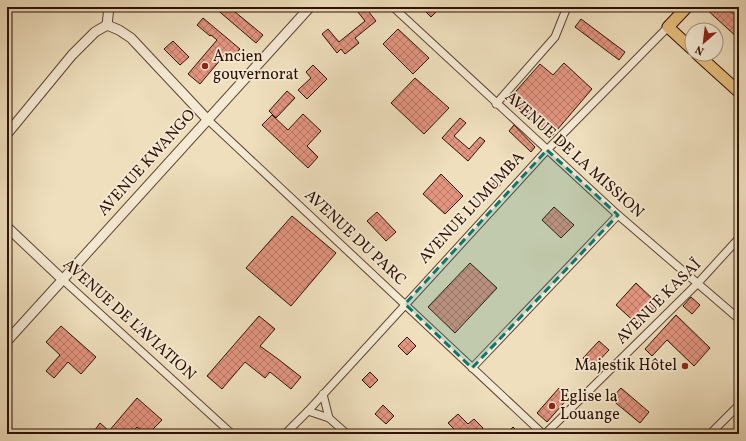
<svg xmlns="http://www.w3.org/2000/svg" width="746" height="441" viewBox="0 0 746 441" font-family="Vollkorn,serif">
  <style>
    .building { fill: url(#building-cross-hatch); stroke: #2d1104 }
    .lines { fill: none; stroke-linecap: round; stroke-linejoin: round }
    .minor-casing { stroke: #5e4432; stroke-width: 9 }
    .tertiary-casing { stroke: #5e4432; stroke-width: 11 }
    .primary-casing { stroke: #2d1104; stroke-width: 13 }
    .minor { stroke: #f5ead4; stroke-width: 7 }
    .tertiary { stroke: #f5ead4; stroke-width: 9 }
    .primary { stroke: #e8c07e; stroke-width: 11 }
    .marked { fill: #0f766e; fill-opacity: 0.2; stroke: #0f766e; stroke-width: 3; stroke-dasharray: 8 5; stroke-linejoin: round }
    .poi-dot { fill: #8f2418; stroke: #f5ead4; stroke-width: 1.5 }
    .labels { text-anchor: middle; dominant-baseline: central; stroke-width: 3.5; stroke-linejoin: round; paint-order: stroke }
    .poi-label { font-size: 16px; fill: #2d1104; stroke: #f5ead4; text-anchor: start }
    .street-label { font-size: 16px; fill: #2d1104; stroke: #f5ead4 }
  </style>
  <defs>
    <pattern id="building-cross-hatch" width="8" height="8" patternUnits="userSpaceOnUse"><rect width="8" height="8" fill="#e39580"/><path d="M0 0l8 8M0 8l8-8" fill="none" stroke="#b87867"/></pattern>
  </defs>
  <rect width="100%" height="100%" fill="#efdfbd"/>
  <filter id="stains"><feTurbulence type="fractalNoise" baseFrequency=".005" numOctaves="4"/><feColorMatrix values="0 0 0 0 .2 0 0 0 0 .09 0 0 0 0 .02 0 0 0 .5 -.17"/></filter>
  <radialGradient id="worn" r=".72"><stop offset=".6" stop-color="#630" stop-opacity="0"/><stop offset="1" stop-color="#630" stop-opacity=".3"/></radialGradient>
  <g class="building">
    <path d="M214,7H229L263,35L256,43Z"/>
    <path d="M354,7H365L376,21L355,38L359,43L345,54L341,49L337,53L322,34L328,29L339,42L365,21Z"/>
    <path d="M421,7H441L431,17Z"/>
    <path d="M704,7H726L739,19V39Z"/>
    <path d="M203,18L240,49L233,57L227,52L200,84L188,74L217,40L211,35L210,36L197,25Z"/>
    <path d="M581,19L625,52L619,60L575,27Z"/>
    <path d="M398,29L429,58L413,74L383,44Z"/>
    <path d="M173,41L189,57L180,65L164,49Z"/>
    <path d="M564,63L592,89L551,137L509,99L540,64L553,75Z"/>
    <path d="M313,65L327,79L307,99L298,90L311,78L306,72Z"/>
    <path d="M415,78L449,108L424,134L391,103Z"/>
    <path d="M287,91L295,98L276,118L269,111Z"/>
    <path d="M303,114L321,131L307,146L318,157L308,168L262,125L272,115L288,130Z"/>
    <path d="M460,118L466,123L454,136L469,149L480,137L485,141L468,161L442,138Z"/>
    <path d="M514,125L535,147L531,152L509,131Z"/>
    <path d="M441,174L463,196L445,214L423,194Z"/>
    <path d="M497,178L502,183L496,190L491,186Z"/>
    <path d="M554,207L574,225L561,238L542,220Z"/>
    <path d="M377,212L396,232L386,241L367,221Z"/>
    <path d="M292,216L336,253L291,306L246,268Z"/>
    <path d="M470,263L497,288L455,333L428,307Z"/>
    <path d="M636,283L658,304L638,325L616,305Z"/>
    <path d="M691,297L700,305L692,314L683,306Z"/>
    <path d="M676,315L710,348L694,366L667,340L652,356L645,349Z"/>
    <path d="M259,316L275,329L260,346L278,359L301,377L291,389L270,372L265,378L245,362L222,389L207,376Z"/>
    <path d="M61,326L96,357L81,374L68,362L54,378L46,371L60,355L46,342Z"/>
    <path d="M407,337L416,346L407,355L398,346Z"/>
    <path d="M599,341L609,350L592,368L583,358Z"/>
    <path d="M370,372L378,380L370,388L362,380Z"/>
    <path d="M559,388L569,397L547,422L537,413Z"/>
    <path d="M621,388L649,412L640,423L611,399Z"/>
    <path d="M137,398L162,420L148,434H145L137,427L131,434H92L100,423L109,431Z"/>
    <path d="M383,405L394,416L386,424L375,414Z"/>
    <path d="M458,414L468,424L474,419L483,428L477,434H459L448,423Z"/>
    <path d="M513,427L520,434H506Z"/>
  </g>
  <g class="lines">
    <g class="minor-casing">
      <g id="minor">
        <path d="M393,7L618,215L739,319"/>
        <path d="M496,104L555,37L567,7"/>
        <path d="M207,119L543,434"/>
        <path d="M62,279L232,434"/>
        <path d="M472,368L618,215"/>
        <path d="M323,394L329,418"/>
        <path d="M308,411L329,418L347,434"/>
        <path d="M285,434L308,411L547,150L668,27"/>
        <path d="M545,434L698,283L739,238"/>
        <path d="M710,434L739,405"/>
      </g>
    </g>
    <g class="tertiary-casing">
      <g id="tertiary">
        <path d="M107,25L109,7"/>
        <path d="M7,134L72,55L95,32L107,25L119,30L131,38L207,119"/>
        <path d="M7,227L62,279"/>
        <path d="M7,341L310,7"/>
      </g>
    </g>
    <g class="primary-casing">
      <g id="primary">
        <path d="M687,7L668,27L692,49"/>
        <path d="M697,54L739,92"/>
      </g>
    </g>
    <use href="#minor" class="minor"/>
    <use href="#tertiary" class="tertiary"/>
    <use href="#primary" class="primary"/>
  </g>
  <path class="marked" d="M547,150L618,215L472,368L405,304Z"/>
  <g class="poi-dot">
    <circle cx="205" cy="66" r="4"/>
    <circle cx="685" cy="366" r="4"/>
    <circle cx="552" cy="406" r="4"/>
  </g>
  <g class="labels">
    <g class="poi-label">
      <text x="213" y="57">Ancien<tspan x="213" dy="18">gouvernorat</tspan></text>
      <text x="677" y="366" text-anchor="end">Majestik Hôtel</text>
      <text x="560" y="397">Eglise la<tspan x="560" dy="18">Louange</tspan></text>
    </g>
    <g class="street-label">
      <text transform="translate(574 155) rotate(42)">AVENUE DE LA MISSION</text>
      <text transform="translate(147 163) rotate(-48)">AVENUE KWANGO</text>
      <text transform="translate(472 208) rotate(-47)">AVENUE LUMUMBA</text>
      <text transform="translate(355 238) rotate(43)">AVENUE DU PARC</text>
      <text transform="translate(659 302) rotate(-45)">AVENUE KASAÏ</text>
      <text transform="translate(129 320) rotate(42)">AVENUE DE L'AVIATION</text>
    </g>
  </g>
  <rect width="746" height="441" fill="none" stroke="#efdfbd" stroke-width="24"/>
  <rect x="8" y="8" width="730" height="425" fill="none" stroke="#2d1104" stroke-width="2"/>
  <rect x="12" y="12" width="722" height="417" fill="none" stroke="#2d1104"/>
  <g transform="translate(704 42) rotate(208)"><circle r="19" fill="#f5ead4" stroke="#a59381"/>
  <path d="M0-3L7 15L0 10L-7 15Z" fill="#8f2418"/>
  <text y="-6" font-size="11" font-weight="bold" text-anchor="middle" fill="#2d1104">N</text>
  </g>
  <rect width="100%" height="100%" filter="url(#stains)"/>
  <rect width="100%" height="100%" fill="url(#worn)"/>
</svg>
